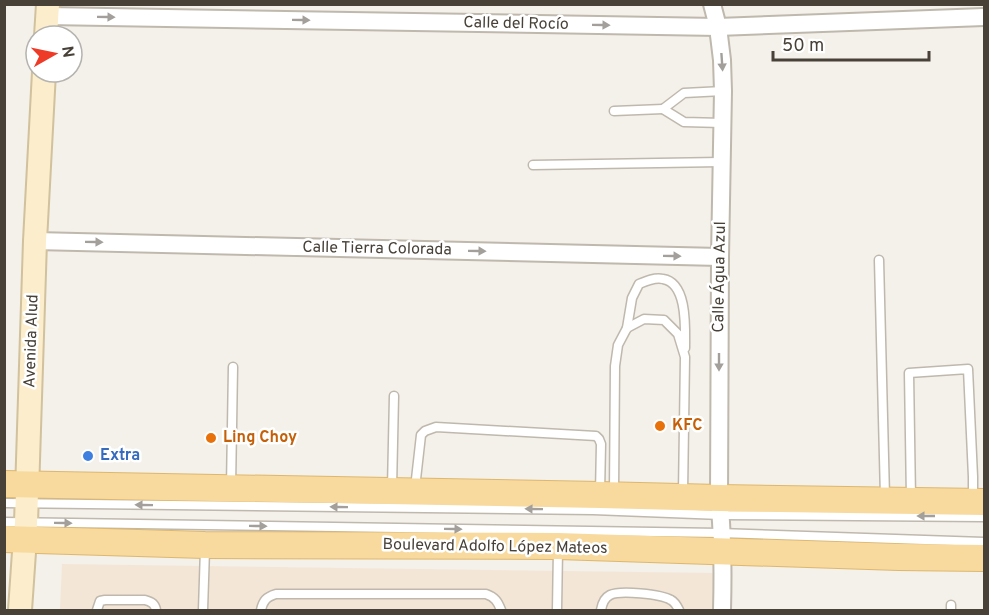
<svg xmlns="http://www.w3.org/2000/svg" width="989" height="615" viewBox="0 0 989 615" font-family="Overpass,sans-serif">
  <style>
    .commercial { fill: #f4e6d6 }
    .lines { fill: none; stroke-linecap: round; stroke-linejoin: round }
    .lane-casing { stroke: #bfb8ad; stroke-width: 11 }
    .street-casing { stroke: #bfb8ad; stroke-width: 20 }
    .secondary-casing { stroke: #d1c19c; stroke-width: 26 }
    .primary-casing { stroke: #ddb76e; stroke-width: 28 }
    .lane { stroke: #fff; stroke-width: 8 }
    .street { stroke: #fff; stroke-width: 16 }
    .secondary { stroke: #fceecc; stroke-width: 22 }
    .primary { stroke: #f8da9e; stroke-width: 26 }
    .oneway { fill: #a3a09c }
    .food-dot { fill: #e8710a; stroke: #fff; stroke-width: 2 }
    .shop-dot { fill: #3f7fe0; stroke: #fff; stroke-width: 2 }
    .labels { text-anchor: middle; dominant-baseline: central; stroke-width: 5; stroke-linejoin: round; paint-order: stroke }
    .street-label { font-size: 16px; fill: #474138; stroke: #fff }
    .food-label { font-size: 16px; font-weight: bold; fill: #c56008; stroke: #fff; text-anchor: start }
    .shop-label { font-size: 16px; font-weight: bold; fill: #366cbe; stroke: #fff; text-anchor: start }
  </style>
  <rect width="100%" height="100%" fill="#f4f0ea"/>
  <path class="commercial" d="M62,564L713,573V610H60Z"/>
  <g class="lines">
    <g class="lane-casing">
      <g id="lane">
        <path d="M614,111L663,109"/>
        <path d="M722,123L684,122L663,109L684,93L723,91"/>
        <path d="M533,165L721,162"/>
        <path d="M879,260L885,497"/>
        <path d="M627,328L632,298L639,284C646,281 655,277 663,279C688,283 685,329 685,348"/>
        <path d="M231,487L233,367"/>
        <path d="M392,488L394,396"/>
        <path d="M415,488L421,435L425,431L436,427L596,436L599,439L601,444L600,493"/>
        <path d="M614,492L615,366L618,345L627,328L644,319L664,320L678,334L685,357L683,493"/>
        <path d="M911,499L909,373L968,369L973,477V498"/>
        <path d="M4,503L593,510L721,515L984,517"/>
        <path d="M4,522L720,533L984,542"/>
        <path d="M97,610L100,601L105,600H145C152,602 155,604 156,610"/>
        <path d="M203,610L205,549"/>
        <path d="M261,610C263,601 266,597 276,594H486C495,597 498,602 501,610"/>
        <path d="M557,610L558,549"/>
        <path d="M601,610C602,604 604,598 610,595C620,590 661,594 671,600C675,602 677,606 679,610"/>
        <path d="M951,610V605"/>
      </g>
    </g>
    <g class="street-casing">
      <g id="street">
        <path d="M712,4L718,27L722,60L723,91L720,257L719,498C723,535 723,573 722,610"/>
        <path d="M47,16L718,27L984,17"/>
        <path d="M35,241L720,257"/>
      </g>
    </g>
    <g class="secondary-casing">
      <g id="secondary">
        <path d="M46,36L48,4"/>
        <path d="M20,610L26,523L35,241L44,72"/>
      </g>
    </g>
    <g class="primary-casing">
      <g id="primary">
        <path d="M4,484L600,495L719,498L984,502"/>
        <path d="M4,539L205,545L558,546L899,557L984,558"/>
      </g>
    </g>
    <use href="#lane" class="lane"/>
    <use href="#street" class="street"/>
    <use href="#secondary" class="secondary"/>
    <use href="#primary" class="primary"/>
  </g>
  <defs><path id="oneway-solid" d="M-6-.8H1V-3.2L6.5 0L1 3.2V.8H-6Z" transform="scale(1.5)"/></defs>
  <g class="oneway">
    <use href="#oneway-solid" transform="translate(106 17) rotate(1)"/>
    <use href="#oneway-solid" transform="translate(301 20) rotate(1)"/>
    <use href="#oneway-solid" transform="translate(601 25) rotate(1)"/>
    <use href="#oneway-solid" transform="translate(722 62) rotate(86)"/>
    <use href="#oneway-solid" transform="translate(94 242) rotate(1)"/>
    <use href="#oneway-solid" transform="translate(477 251) rotate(1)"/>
    <use href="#oneway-solid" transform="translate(672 256) rotate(1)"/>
    <use href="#oneway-solid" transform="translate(719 362) rotate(90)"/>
    <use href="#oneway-solid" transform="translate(144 505) rotate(-179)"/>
    <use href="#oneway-solid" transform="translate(339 507) rotate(-179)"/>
    <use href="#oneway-solid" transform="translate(534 509) rotate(-179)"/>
    <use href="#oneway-solid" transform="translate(926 516) rotate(-180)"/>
    <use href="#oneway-solid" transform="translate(63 523) rotate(1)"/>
    <use href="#oneway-solid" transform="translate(258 526) rotate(1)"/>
    <use href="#oneway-solid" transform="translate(453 529) rotate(1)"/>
  </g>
  <g class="food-dot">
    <circle cx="660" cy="426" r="6"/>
    <circle cx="211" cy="438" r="6"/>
  </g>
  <circle class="shop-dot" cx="88" cy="456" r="6"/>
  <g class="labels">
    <g class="street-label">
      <text transform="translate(516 24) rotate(1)">Calle del Rocío</text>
      <text transform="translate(377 249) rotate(1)">Calle Tierra Colorada</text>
      <text transform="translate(720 277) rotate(-89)">Calle Água Azul</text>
      <text transform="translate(32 341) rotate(-88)">Avenida Alud</text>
      <text transform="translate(495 547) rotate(1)">Boulevard Adolfo López Mateos</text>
    </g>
    <g class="food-label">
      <text x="672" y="426">KFC</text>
      <text x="223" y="438">Ling Choy</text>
    </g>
    <g class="shop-label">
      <text x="100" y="456">Extra</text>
    </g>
  </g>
  <rect width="989" height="615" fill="none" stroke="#474138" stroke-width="12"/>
  <g transform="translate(54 54) rotate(81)"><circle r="28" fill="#ffffff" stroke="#b5b3af" stroke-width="1.5"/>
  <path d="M0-4.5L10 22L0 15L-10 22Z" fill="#ed3b27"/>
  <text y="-9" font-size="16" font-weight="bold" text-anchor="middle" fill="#474138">N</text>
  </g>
  <path d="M773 51v9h156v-9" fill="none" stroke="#474138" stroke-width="3"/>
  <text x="782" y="51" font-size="18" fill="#474138" stroke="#ffffff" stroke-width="4.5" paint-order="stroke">50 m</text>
</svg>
